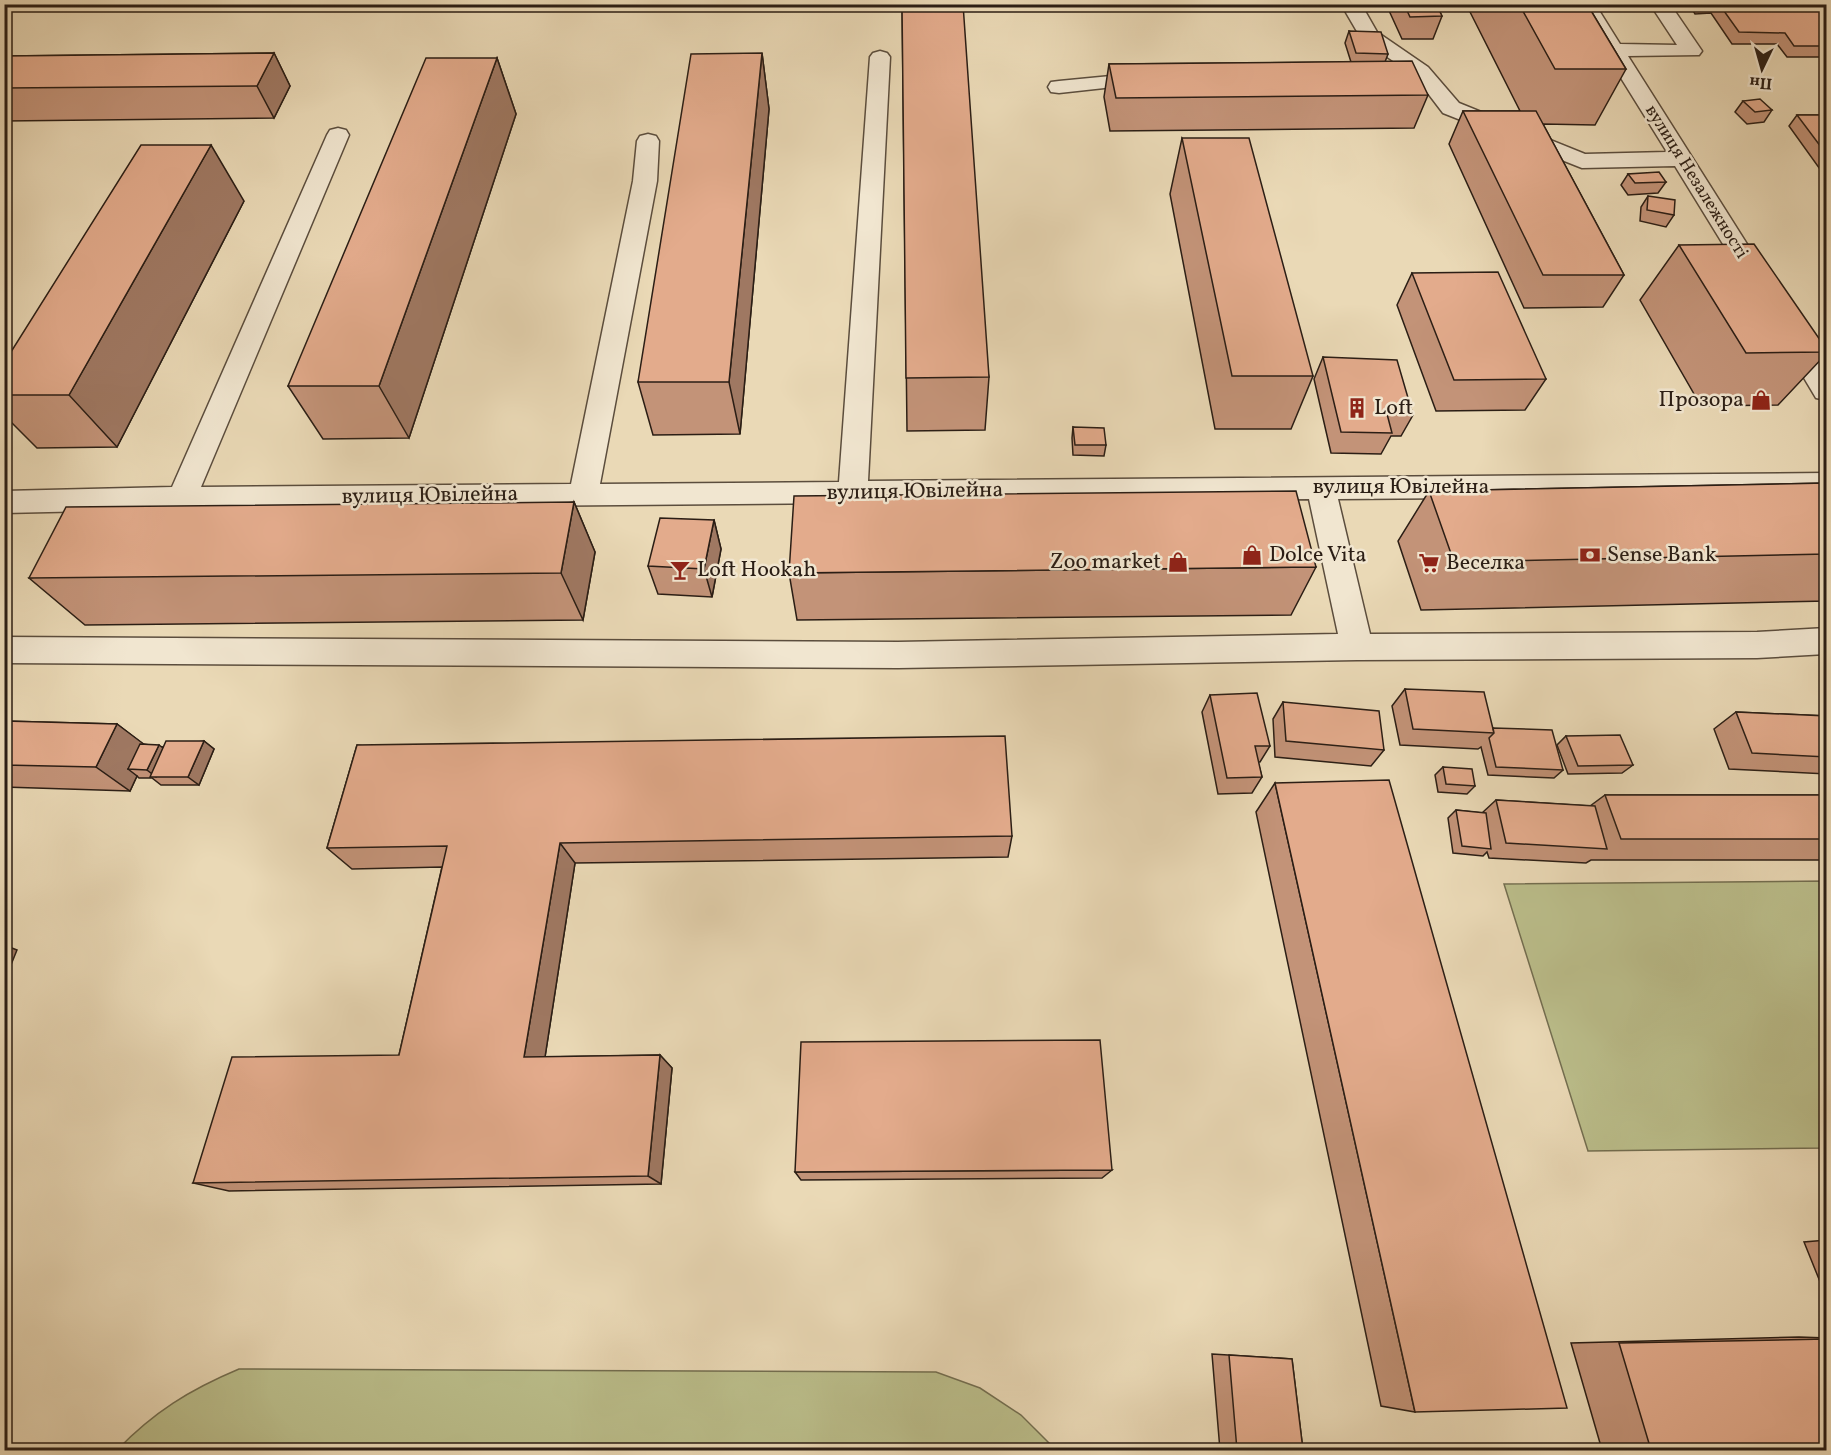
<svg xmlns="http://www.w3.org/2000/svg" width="1831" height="1455" viewBox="0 0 1831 1455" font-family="Vollkorn,serif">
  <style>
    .green { fill: #bbbe8b; stroke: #736e50; stroke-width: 1.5 }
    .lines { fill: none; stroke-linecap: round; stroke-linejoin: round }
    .minor-casing { stroke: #5b4d3d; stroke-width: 3 }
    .minor { fill: #f1e6d0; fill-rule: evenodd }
    .wall { fill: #c39378; stroke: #2b1e15; stroke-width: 1.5 }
    .shaded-wall { fill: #9f7862; stroke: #2b1e15; stroke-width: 1.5 }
    .building { fill: #e3ab8c; stroke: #2b1e15; stroke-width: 1.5 }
    .labels { text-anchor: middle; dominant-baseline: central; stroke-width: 5; stroke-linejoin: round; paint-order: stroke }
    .far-street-label { font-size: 18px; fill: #2b1e15; stroke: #f1e6d0 }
    .poi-label { font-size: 22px; fill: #2b1e15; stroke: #f1e6d0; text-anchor: start }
    .street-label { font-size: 22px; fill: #2b1e15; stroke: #f1e6d0 }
  </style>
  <rect width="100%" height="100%" fill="#ead9b6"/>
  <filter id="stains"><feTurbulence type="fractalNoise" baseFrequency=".00333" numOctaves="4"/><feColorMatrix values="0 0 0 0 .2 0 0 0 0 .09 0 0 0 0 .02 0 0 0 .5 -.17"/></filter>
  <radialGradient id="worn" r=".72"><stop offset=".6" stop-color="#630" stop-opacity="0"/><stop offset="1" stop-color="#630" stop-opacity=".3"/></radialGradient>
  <g class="green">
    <path d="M1826,881V1148L1588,1151L1504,884Z"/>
    <path d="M239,1369L936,1372L980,1388L1021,1415L1056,1450H117C154,1412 189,1390 239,1369Z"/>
  </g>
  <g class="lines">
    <g class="minor-casing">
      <g id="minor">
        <path d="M1341,4H1361L1377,32L1428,67L1459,103L1585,154L1667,152L1575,4H1595L1620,44L1677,45L1650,4H1670L1702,51L1699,55L1628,56L1771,282L1768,288L1759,290L1750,288L1675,166L1582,168L1443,113L1414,75L1362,40Z"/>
        <path d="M880,51L887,53L890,57L868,481L1826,473V495L1338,499L1370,634L1757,632L1826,628V654L1757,658L1357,660L898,668L4,663V637L898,642L1338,634L1309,499L182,509L4,513V491L172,487L327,135L330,130L338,128L346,130L349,135L201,487L571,484L633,181L637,141L640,136L648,134L656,136L659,141L657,181L600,484L839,482L870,57L873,53Z"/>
        <path d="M1152,72L1159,74L1163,78L1159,82L1059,93L1051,92L1048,87L1051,82L1059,81Z"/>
        <path d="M1789,322L1798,325L1826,370V400L1816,398L1776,331L1780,325Z"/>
      </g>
    </g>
    <use href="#minor" class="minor"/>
  </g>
  <g class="wall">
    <path d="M902,4L989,377L985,430L907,431Z"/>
    <path d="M1386,4H1436L1442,16L1433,39H1402Z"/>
    <path d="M1466,4H1587L1626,69L1595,125L1543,124L1624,275L1603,307L1524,308L1449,144L1463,111H1520Z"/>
    <path d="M1689,4H1827V57H1787L1777,44H1732L1711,13L1695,14Z"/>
    <path d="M1349,31L1388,54L1385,62L1428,95L1414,128L1110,131L1104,97L1109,64L1351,62L1345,43Z"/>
    <path d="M274,53L290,86L274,118L4,121V56Z"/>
    <path d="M762,53L769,109L740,434L653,435L638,382Z"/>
    <path d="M497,58L516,114L409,438L323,439L288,386Z"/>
    <path d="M1743,101L1772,110L1764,122L1747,124L1735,112Z"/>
    <path d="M1797,115H1827V179L1789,126Z"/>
    <path d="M1182,138L1313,376L1291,429H1215L1170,194Z"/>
    <path d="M1628,174L1666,182L1658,193L1628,195L1621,185Z"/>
    <path d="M1648,196L1674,215L1666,227L1640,221L1641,207Z"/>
    <path d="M244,201L117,447L37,448L4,415V363Z"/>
    <path d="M1679,245L1827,350V353L1778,405L1701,406L1640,300Z"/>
    <path d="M1412,273L1546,379L1525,410L1436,411L1397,305Z"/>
    <path d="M1323,357L1413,415L1401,436H1391L1381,454L1331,453L1314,379Z"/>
    <path d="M1073,427L1106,445L1104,456L1073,455L1072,438Z"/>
    <path d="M1827,483V601L1421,610L1398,541L1429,491Z"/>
    <path d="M574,502L595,552L583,620L85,625L29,578Z"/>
    <path d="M714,520L721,549L712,597L658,594L648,566Z"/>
    <path d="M1316,567L1291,615L797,620L789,573Z"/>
    <path d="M1405,689L1493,728L1563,770L1554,778L1488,775L1481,747L1478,749L1400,745L1392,706Z"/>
    <path d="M1210,695L1270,746L1260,762H1258L1262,777L1252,793L1218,794L1202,712Z"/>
    <path d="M1283,702L1384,750L1371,766L1275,757L1273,719Z"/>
    <path d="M1736,712L1827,716V774L1729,769L1714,729Z"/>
    <path d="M4,721L117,724L143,744L163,747L204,741L214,749L199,785H161L152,778H139L137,776L130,791L4,787Z"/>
    <path d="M1566,736L1633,765L1622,773L1568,774L1557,745Z"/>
    <path d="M357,745L1012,836L1008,857L575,863L545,1057L660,1055L672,1068L661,1184L229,1191L193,1183L399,1055L442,867L352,869L327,848Z"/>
    <path d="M1443,767L1475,786L1467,794L1438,792L1435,775Z"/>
    <path d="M1275,783L1415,1412L1381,1406L1256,812Z"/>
    <path d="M1605,795H1827V860H1591L1586,863L1489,858L1487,852L1483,856L1453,853L1448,818L1456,810L1482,813L1496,800L1590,806Z"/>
    <path d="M1112,1170L1102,1178L801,1180L795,1172Z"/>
    <path d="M1827,1240V1299L1804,1242Z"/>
    <path d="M1799,1337L1827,1338V1450H1602L1571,1343Z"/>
    <path d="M1212,1354L1292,1359L1303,1450H1220Z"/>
  </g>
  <g class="shaded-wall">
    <path d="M274,53L290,86L274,118L257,86Z"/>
    <path d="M762,53L769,109L740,434L729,382Z"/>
    <path d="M497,58L516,114L409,438L379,386Z"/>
    <path d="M211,145L244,201L117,447L69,395Z"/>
    <path d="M574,502L595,552L583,620L561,573Z"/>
    <path d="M714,520L721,549L712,597L704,569Z"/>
    <path d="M117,724L149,748L128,769L137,776L130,791L96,767Z"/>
    <path d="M204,741L214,749L199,785L188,777Z"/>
    <path d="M159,745L170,753L156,777L147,770Z"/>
    <path d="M560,843L575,863L543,1070L524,1057Z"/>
    <path d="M4,945L17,950L4,982Z"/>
    <path d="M660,1055L672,1068L661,1184L648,1176Z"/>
  </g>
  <g class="building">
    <path d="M902,4H963L989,377L906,378Z"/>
    <path d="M1404,4H1436L1442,16L1410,17Z"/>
    <path d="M1519,4H1587L1626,69H1555Z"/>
    <path d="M1719,4H1827V46H1794L1785,33L1739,32Z"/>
    <path d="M1349,31L1381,32L1388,54L1356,53Z"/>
    <path d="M274,53L257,86L4,88V56Z"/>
    <path d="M762,53L729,382H638L691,54Z"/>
    <path d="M426,58H497L379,386H288Z"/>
    <path d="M1412,61L1428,95L1116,98L1109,64Z"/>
    <path d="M1760,99L1772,110L1755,112L1743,101Z"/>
    <path d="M1463,111H1536L1624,275H1543Z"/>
    <path d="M1797,115H1827V155Z"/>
    <path d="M1182,138H1249L1313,376H1232Z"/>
    <path d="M141,145H211L69,395H4V363Z"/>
    <path d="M1659,172L1666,182L1635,183L1628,174Z"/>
    <path d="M1648,196L1675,200L1674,215L1647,210Z"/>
    <path d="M1754,244L1827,350V352L1746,353L1679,245Z"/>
    <path d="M1498,272L1546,379L1454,380L1412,273Z"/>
    <path d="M1323,357L1397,360L1413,415L1387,414L1392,433L1341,432Z"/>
    <path d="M1073,427L1104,428L1106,445H1075Z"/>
    <path d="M1827,483V554L1454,562L1429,491Z"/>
    <path d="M1296,491L1316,567L789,573L794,496Z"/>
    <path d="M574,502L561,573L29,578L66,507Z"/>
    <path d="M660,518L714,520L704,569L648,566Z"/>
    <path d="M1405,689L1484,692L1494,733L1413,729Z"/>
    <path d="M1257,693L1270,746H1255L1262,777L1227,778L1210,695Z"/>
    <path d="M1283,702L1379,711L1384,750L1286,741Z"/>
    <path d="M1736,712L1827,716V757L1752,753Z"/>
    <path d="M4,721L117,724L96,767L4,765Z"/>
    <path d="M1493,728L1552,730L1563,770L1496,767L1489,738L1494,733Z"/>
    <path d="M1620,735L1633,765L1578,766L1566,736Z"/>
    <path d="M1005,736L1012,836L560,843L524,1057L660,1055L648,1176L193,1183L232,1057L399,1055L447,846L327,848L357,745Z"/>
    <path d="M166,741H204L188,777H150Z"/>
    <path d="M140,744L159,745L147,770L128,769Z"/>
    <path d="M1443,767L1472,769L1475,786L1446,784Z"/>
    <path d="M1389,780L1567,1408L1415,1412L1275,783Z"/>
    <path d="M1605,795H1827V839H1621Z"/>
    <path d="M1496,800L1595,806L1607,849L1506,843Z"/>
    <path d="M1456,810L1486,813L1491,849L1462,846Z"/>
    <path d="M1100,1040L1112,1170L795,1172L801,1042Z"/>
    <path d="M1827,1339V1450H1651L1619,1343Z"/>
    <path d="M1229,1355L1292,1359L1303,1450H1237Z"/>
  </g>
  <defs>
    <g id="shop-bare" transform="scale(1.62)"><path d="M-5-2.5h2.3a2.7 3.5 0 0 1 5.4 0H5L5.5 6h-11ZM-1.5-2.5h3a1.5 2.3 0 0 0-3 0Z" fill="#8f2418" stroke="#f1e6d0" stroke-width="2.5" paint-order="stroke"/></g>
    <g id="building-bare" transform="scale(1.62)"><path d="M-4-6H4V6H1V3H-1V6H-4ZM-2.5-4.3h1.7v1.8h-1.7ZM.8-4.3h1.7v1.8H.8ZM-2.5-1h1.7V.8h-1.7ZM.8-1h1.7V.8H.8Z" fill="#8f2418" stroke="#f1e6d0" stroke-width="2.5" paint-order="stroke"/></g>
    <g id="bank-bare" transform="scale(1.62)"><path d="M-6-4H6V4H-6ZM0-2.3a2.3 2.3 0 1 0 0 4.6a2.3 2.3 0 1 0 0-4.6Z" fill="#8f2418" stroke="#f1e6d0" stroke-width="2.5" paint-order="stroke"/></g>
    <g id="supermarket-bare" transform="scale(1.62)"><path d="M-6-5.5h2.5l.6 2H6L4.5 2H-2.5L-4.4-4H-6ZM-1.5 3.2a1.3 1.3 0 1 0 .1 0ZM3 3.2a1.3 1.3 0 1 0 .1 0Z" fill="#8f2418" stroke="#f1e6d0" stroke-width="2.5" paint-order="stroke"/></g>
    <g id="bar-bare" transform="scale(1.62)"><path d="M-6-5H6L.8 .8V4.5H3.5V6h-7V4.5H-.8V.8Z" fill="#8f2418" stroke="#f1e6d0" stroke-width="2.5" paint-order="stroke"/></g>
  </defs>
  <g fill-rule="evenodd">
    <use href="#shop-bare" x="1761" y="400"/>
    <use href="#building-bare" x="1357" y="408"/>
    <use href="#shop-bare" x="1252" y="555"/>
    <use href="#bank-bare" x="1590" y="555"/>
    <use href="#shop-bare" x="1178" y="562"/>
    <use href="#supermarket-bare" x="1429" y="563"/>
    <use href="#bar-bare" x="680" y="570"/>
  </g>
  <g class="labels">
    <g class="far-street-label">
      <text transform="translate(1696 182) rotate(58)">вулиця Незалежності</text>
    </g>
    <g class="poi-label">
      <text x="1744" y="400" text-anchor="end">Прозора</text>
      <text x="1374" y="408">Loft</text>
      <text x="1269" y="555">Dolce Vita</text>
      <text x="1607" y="555">Sense Bank</text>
      <text x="1161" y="562" text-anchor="end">Zoo market</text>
      <text x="1446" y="563">Веселка</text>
      <text x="697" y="570">Loft Hookah</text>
    </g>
    <g class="street-label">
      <text x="1401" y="487">вулиця Ювілейна</text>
      <text transform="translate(915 492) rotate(-1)">вулиця Ювілейна</text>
      <text transform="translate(430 496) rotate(-1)">вулиця Ювілейна</text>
    </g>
  </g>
  <rect width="1831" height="1455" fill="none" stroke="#ead9b6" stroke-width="24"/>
  <rect x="6" y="6" width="1819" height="1443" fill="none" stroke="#2b1e15" stroke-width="3"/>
  <rect x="12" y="12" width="1807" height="1431" fill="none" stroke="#2b1e15" stroke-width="1.5"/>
  <g transform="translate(1762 69) rotate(185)" stroke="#f1e6d0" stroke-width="4.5" paint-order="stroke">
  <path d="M0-4.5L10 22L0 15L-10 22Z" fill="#2b1e15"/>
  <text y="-9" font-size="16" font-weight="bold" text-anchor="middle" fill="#2b1e15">Пн</text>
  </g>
  <rect width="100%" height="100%" filter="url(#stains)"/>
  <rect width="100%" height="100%" fill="url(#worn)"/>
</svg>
